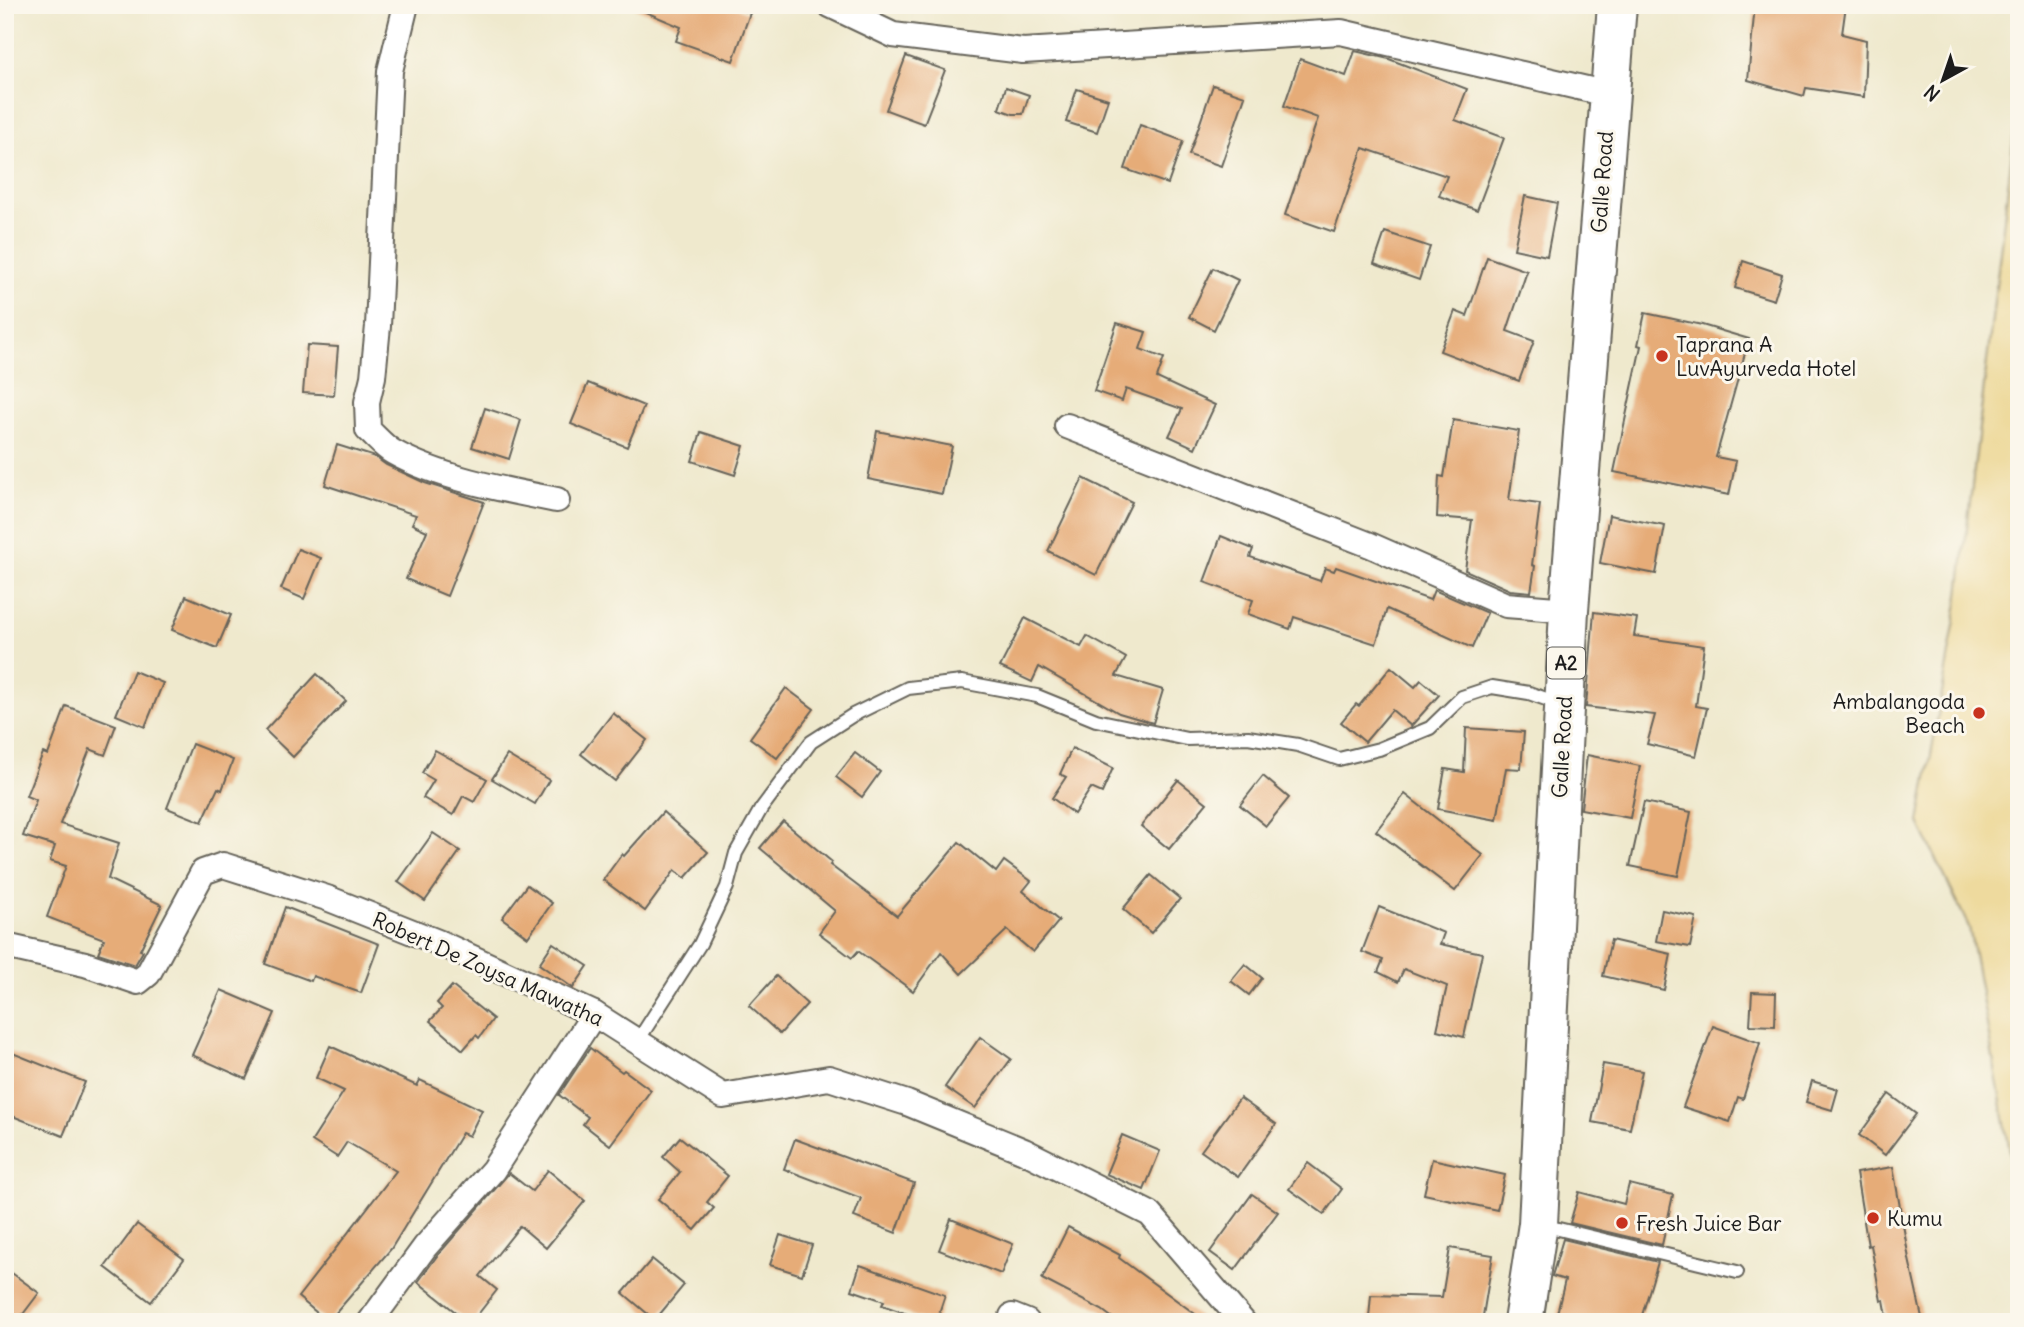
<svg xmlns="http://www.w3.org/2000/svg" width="2024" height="1327" viewBox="0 0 2024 1327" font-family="Delius,sans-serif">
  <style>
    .sand { fill: #eeda9e; stroke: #857b5d; stroke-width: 2 }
    .building { fill: #e6ac78 }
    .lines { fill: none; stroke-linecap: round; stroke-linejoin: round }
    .service-casing { stroke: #66645a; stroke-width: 16 }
    .minor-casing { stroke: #66645a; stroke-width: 28 }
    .trunk-casing { stroke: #66645a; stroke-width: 42 }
    .service { stroke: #fff; stroke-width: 12 }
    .minor { stroke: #fff; stroke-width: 24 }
    .trunk { stroke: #fff; stroke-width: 38 }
    .poi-dot { fill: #c8321e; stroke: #fbf7ec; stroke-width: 2.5 }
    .labels { text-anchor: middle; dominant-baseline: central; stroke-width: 6; stroke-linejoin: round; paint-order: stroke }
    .shield { fill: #fbf7ec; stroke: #5f5e5a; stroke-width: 2 }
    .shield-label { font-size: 19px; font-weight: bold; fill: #1c1c1c }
    .street-label { font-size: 21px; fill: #1c1c1c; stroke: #fbf7ec }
    .poi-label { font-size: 21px; fill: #1c1c1c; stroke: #fbf7ec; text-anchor: start }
  </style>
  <rect width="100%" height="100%" fill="#fbf7ec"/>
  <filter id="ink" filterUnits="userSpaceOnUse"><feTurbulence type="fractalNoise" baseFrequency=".0143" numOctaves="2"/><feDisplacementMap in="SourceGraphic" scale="14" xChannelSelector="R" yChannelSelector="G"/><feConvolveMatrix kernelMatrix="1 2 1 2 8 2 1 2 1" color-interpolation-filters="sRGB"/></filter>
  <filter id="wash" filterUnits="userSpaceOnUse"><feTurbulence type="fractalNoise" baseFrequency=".00686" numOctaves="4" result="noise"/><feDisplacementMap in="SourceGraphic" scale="28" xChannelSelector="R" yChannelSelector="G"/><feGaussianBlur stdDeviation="1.57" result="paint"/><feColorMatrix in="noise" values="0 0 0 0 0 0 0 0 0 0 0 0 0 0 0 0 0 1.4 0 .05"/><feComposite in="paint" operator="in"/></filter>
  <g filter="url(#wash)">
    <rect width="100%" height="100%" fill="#efe9cd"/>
    <path class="sand" d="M2019,94V1200L1969,927L1919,823L1958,603Z"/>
    <g id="blocks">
      <g class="building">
        <path d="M629,5H728L750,13L733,61L676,41L681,27Z"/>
        <path d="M1755,5H1846L1842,34L1866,40L1864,97L1806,88L1804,96L1748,80Z"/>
        <path d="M1355,51L1389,59L1467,89L1455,120L1504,138L1477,210L1439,196L1447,176L1363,148L1334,232L1285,215L1318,118L1284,106L1300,59L1346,76Z"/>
        <path d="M906,56L945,70L924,124L886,110Z"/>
        <path d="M1213,85L1245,96L1221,166L1189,155Z"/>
        <path d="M1006,87L1029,95L1023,114H1013L999,109Z"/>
        <path d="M1077,89L1108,99L1097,132L1066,122Z"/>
        <path d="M1140,125L1183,141L1168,184L1125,169Z"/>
        <path d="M1525,196L1557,203L1547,256L1514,249Z"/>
        <path d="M1385,232L1430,247L1419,280L1374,264Z"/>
        <path d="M1487,257L1527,271L1507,331L1534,341L1519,381L1440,351L1455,311L1467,316Z"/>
        <path d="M1743,261L1782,274L1774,300L1735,288Z"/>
        <path d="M1213,268L1238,280L1214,330L1189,317Z"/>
        <path d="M1645,313L1702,325L1749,339L1716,457L1736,461L1729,495L1614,472L1641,346L1638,345Z"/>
        <path d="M1117,323L1146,332L1140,349L1164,358L1157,378L1215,405L1195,448L1169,436L1182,409L1126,389L1122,401L1094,391Z"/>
        <path d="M307,345L338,347L334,395L303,393Z"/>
        <path d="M588,383L644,406L627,447L571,424Z"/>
        <path d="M485,408L521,420L509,459L472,447Z"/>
        <path d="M1453,420L1519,431L1509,500L1540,504L1532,565L1535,566L1531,592L1510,590L1465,570L1472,520L1437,517L1439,476L1444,477Z"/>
        <path d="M877,431L952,446L942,494L868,479Z"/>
        <path d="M701,432L744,446L735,475L692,461Z"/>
        <path d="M337,445L375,457L386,465L425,483L484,502L447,596L406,579L427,531L412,524L416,515L325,485Z"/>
        <path d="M1083,478L1132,502L1096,575L1048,551Z"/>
        <path d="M1609,515L1665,526L1656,574L1600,563Z"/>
        <path d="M1221,536L1253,549L1250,557L1320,581L1325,568L1334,571L1336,567L1430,600L1434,590L1487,613L1472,648L1387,609L1376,644L1294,617L1290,629L1248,614L1253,600L1204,582Z"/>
        <path d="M298,549L321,558L304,599L281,589Z"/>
        <path d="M186,596L231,615L217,648L172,630Z"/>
        <path d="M1594,612L1637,618L1634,636L1704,646L1696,706L1707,708L1696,756L1647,744L1655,715L1586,707Z"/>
        <path d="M1025,618L1081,647L1087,636L1126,658L1116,676L1163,690L1153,723L1119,713L1039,667L1032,682L1000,667Z"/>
        <path d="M1391,667L1415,687L1421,680L1439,695L1411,726L1392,710L1365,742L1341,722L1356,704L1359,706Z"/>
        <path d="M134,671L163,683L145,727L116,715Z"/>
        <path d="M317,674L346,701L293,757L265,730Z"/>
        <path d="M786,688L814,709L777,758L750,738Z"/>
        <path d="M66,706L116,725L105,755L90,749L60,824L119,843L108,879L162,905L140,950L143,951L135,965L98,953L104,939L47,917L66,866L50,861L55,846L23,836L36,800L26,796L43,753L48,755Z"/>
        <path d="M613,713L647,740L615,781L581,754Z"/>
        <path d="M1466,728L1524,732L1521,769L1506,768L1497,820L1438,809L1445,769L1464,772Z"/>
        <path d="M192,744L233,760L222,790L218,788L202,822L167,808Z"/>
        <path d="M1072,748L1113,768L1102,793L1091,788L1074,814L1052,798L1066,777L1060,774Z"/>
        <path d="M435,750L487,779L474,802L463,796L453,815L423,798L434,780L422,773Z"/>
        <path d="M855,753L880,772L862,797L836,777Z"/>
        <path d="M507,755L549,780L535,804L492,779Z"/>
        <path d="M1587,755L1640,766L1630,818L1581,809Z"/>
        <path d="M1263,776L1289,798L1266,826L1240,805Z"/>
        <path d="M1178,780L1207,803L1169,849L1141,826Z"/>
        <path d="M1405,794L1483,855L1455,891L1376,831Z"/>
        <path d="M1644,802L1691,812L1678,876L1630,866Z"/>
        <path d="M663,812L708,852L685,878L675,870L645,911L603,880L622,854L624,856Z"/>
        <path d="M783,821L832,862L830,865L897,916L959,842L996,872L1004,861L1031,881L1023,891L1059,921L1033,952L1007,930L961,974L941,952L913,991L858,951L852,958L819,933L835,911L760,848Z"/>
        <path d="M433,833L460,851L425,901L398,882Z"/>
        <path d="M1151,875L1180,899L1151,933L1123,909Z"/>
        <path d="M527,885L552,903L528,937L502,918Z"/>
        <path d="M285,907L379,944L361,993L313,976L311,981L265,964Z"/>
        <path d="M1379,907L1444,933L1440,944L1482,953L1464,1037L1437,1030L1447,986L1404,969L1398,982L1378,972L1383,960L1362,952Z"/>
        <path d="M1662,910L1696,917L1690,947L1656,941Z"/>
        <path d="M1611,940L1671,954L1664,990L1603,976Z"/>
        <path d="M553,943L588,966L573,988L539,964Z"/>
        <path d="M1245,964L1262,978L1249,995L1231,981Z"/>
        <path d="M776,976L807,1004L780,1034L749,1006Z"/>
        <path d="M452,986L493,1019L479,1038L476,1035L463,1050L430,1021L442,1008L437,1003Z"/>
        <path d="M221,990L275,1013L246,1079L192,1055Z"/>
        <path d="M1752,992L1776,993L1775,1026L1750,1025Z"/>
        <path d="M1713,1026L1760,1043L1743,1099L1738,1097L1730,1122L1683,1107Z"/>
        <path d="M980,1037L1011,1059L975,1108L945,1087Z"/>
        <path d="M330,1046L417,1086L420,1080L482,1110L469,1136L462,1133L391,1249L328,1322L298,1297L396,1171L347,1142L337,1157L312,1141L344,1091L316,1078Z"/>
        <path d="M590,1048L622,1072L624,1070L651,1090L610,1145L583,1124L588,1117L559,1095Z"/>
        <path d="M5,1050L85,1082L63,1136L5,1113Z"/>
        <path d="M1603,1064L1642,1071L1630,1129L1592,1122Z"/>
        <path d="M1812,1081L1838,1089L1832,1110L1806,1102Z"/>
        <path d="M1889,1094L1916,1114L1885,1155L1859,1135Z"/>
        <path d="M1240,1098L1276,1124L1238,1177L1201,1151Z"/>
        <path d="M1122,1135L1160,1151L1144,1190L1106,1174Z"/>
        <path d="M680,1137L728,1176L707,1202L714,1208L695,1230L658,1199L680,1172L663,1157Z"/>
        <path d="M795,1139L914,1183L896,1233L854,1217L861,1198L784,1169Z"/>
        <path d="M1432,1159L1505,1175L1497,1210L1424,1194Z"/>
        <path d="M1308,1163L1342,1189L1324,1214L1289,1189Z"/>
        <path d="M1893,1167L1909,1259L1923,1322H1888L1884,1300L1881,1301L1871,1245L1868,1246L1856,1173Z"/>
        <path d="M548,1170L585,1201L546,1248L520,1226L480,1276L497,1290L472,1322H468L418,1282L437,1256L509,1173L532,1191Z"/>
        <path d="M1629,1184L1673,1195L1662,1245L1570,1223L1579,1192L1624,1204Z"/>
        <path d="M1252,1194L1278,1212L1235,1270L1210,1252Z"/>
        <path d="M951,1219L1013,1244L1001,1274L939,1250Z"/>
        <path d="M137,1224L184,1259L151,1302L105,1267Z"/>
        <path d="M1068,1227L1120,1255L1119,1258L1206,1322H1118L1102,1310L1042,1279Z"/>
        <path d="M780,1235L812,1245L802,1275L770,1265Z"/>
        <path d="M1563,1239L1658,1262L1640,1322H1555L1565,1280L1552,1276Z"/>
        <path d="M1450,1248L1493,1255L1482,1322H1407L1369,1318L1371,1295L1442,1297Z"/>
        <path d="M652,1259L684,1285L655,1320L623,1293Z"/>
        <path d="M860,1265L945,1295L936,1322H930L882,1305L884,1301L852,1290Z"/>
        <path d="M5,1268L39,1293L17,1322H5Z"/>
      </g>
    </g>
  </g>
  <g filter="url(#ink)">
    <use href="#blocks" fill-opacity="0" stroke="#66645a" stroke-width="2"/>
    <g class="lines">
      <g class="service-casing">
        <g id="service">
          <path d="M637,1042L700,944L727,887L736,853L761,809L811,742L853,715L908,688L962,682L1037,696L1096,720L1187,739L1248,737L1298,745L1339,759L1379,749L1430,728L1462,697L1492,687L1529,693L1560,704"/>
          <path d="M1542,1225L1737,1272"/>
        </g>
      </g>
      <g class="minor-casing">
        <g id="minor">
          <path d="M406,5L390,71L378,326L373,377L367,402L368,430C376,437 384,447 393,452C439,478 505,490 557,500"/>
          <path d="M830,5L893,35L1023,51L1341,32L1608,94"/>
          <path d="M1067,426L1370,545L1506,605L1569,610"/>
          <path d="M5,946L85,964L138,982L148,974L203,872L223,865L327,898L440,943L594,1014L723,1096L829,1078L907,1103L1024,1151L1150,1214L1243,1322"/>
          <path d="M1012,1316L1027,1322"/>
          <path d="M370,1322L425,1247L493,1170L594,1014"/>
        </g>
      </g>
      <g class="trunk-casing">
        <path id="trunk" d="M1523,1322L1538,1224L1569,610L1617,5"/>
      </g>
      <use href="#service" class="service"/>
      <use href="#minor" class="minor"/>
      <use href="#trunk" class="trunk"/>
    </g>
  </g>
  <g class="poi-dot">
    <circle cx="1662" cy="356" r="7"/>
    <circle cx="1979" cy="713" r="7"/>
    <circle cx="1873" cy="1218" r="7"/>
    <circle cx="1622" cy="1223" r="7"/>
  </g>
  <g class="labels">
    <rect class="shield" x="1547" y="647.5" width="38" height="31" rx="5"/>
    <g class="shield-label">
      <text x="1566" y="663">A2</text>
    </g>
    <g class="street-label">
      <text transform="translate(1602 182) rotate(-86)">Galle Road</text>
      <text transform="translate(1562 747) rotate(-87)">Galle Road</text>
      <text transform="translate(488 969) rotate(24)">Robert De Zoysa Mawatha</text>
    </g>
    <g class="poi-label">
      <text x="1676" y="344">Taprana A<tspan x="1676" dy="24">LuvAyurveda Hotel</tspan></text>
      <text x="1965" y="701" text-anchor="end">Ambalangoda<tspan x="1965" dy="24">Beach</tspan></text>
      <text x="1887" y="1218">Kumu</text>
      <text x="1636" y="1223">Fresh Juice Bar</text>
    </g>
  </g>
  <rect width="2024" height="1327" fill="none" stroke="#fbf7ec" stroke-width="28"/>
  <g transform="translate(1943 80) rotate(220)" stroke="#fbf7ec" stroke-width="5" paint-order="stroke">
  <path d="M0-5L12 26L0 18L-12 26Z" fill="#1c1c1c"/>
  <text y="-10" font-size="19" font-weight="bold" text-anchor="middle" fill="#1c1c1c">N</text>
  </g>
</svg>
